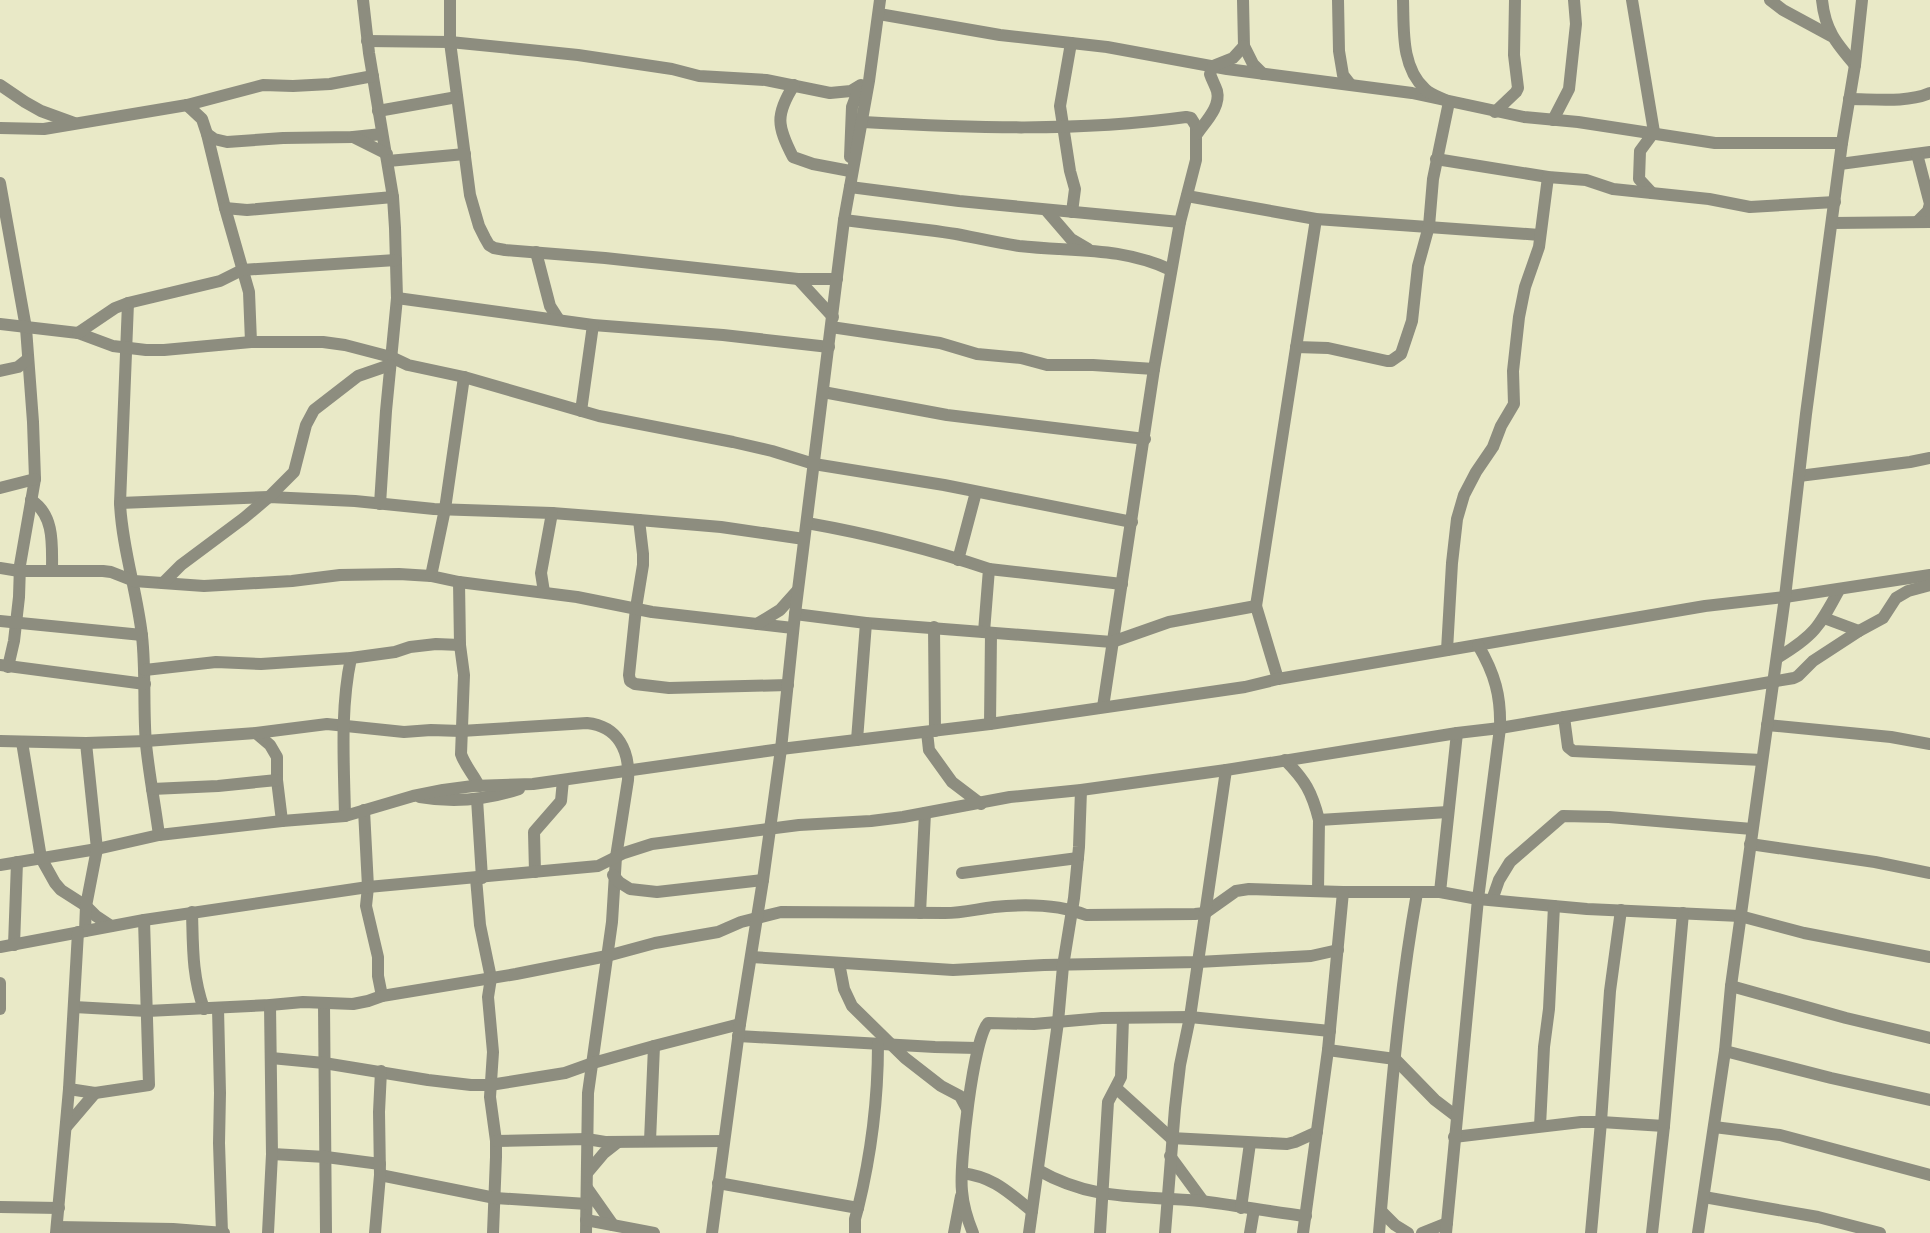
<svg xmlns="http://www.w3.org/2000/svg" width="1930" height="1233" viewBox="0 0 1930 1233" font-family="'Space Grotesk',sans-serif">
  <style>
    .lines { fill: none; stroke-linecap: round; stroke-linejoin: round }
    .minor { stroke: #8d8d7f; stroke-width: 12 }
  </style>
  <rect width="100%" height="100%" fill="#e9e9c7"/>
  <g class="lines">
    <g class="minor">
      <path d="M363,0L369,53L393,197L395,228L397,298L386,411L380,504"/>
      <path d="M450,0V42L470,195L479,226L485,238L489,245L494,248L505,250L605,258L798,279H837"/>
      <path d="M1243,0L1244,46L1253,64L1263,74"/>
      <path d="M1338,0L1339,51L1343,75L1350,84"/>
      <path d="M1632,0L1654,132L1640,151L1639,179L1652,193"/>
      <path d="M1770,0L1783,10L1831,36"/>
      <path d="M1822,0C1825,30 1836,43 1855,65"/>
      <path d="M879,14L1000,35L1107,47L1227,69L1412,93L1524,117L1578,122L1715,143H1842"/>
      <path d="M367,41L450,42L578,55L672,69L699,76L766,80L830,93L851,91L861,85"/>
      <path d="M1071,43L1060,106L1070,171L1075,189L1072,212"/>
      <path d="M0,85L25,102L41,111L74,123"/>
      <path d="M794,85C775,115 777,126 793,157L813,164L850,171"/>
      <path d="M1849,99C1874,99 1908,103 1930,93"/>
      <path d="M187,105L202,119L207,134L225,208L249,292L251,342"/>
      <path d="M378,111L457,97"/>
      <path d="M1495,112L1516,92L1518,88L1514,55L1515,0"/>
      <path d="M1553,120L1569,89L1576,24L1574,0"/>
      <path d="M863,122C971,128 1078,132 1186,117L1191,118L1196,126V160L1180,222L1154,369L1103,707"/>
      <path d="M0,128L44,129L187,105L263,85L293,86L330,84L373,76"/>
      <path d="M207,134L214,139L227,142L283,138L353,137L382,134"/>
      <path d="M1197,134C1205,122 1221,107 1217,91C1215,85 1212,80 1210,74L1213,66L1233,58L1244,46"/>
      <path d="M353,137L387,154"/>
      <path d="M850,157L852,107L860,86"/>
      <path d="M1436,159L1548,177L1586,180L1613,189L1709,199L1750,207L1835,202"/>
      <path d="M388,161L465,154"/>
      <path d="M1840,164L1930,152"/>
      <path d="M0,183L26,328L33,422L35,479L20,565L19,597L14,641L8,667"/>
      <path d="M850,187L959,201L1180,222"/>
      <path d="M1187,196L1316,219L1540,235"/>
      <path d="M225,208L247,210L393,197"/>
      <path d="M1046,210L1071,239L1088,249"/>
      <path d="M844,220C882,225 919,228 956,234C977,238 998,243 1019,246C1072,252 1121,246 1171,270"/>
      <path d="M1917,222L1928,211L1930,204L1917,154"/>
      <path d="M1832,223L1930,222"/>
      <path d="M536,252L550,306L559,320"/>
      <path d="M798,279L833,317"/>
      <path d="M397,298L593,325L723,335L829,347"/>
      <path d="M128,303L120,503C122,548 137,591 142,636C146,672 143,708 146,744C149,774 155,805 159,835"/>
      <path d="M0,324L78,333L113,346L146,350H164L251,342H323L345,345L391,357L408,365L464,377L599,416L733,442L772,451L814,464L944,485L1132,522"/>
      <path d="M831,327L940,343L977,354L1021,358L1047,365H1093L1154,369"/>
      <path d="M78,333L115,308L128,303L220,281L242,270L396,260"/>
      <path d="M1296,347L1328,348L1387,361H1391L1401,354L1412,321L1418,266L1429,226L1433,179L1449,102C1442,98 1431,95 1425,89C1401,67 1404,30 1403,0"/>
      <path d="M0,371L18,367L28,359"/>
      <path d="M823,392L947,415L1145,439"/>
      <path d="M581,411L593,325"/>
      <path d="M1799,476L1910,462L1930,458"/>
      <path d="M0,488L35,479"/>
      <path d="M31,500C55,515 52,546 52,571"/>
      <path d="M120,503L269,497L355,501L434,509L552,513L604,517L721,527L804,539"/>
      <path d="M639,520L643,554V565L636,608L629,675L630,681L635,684L669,688L788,685"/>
      <path d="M807,523C869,534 930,549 989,569L984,632"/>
      <path d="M958,560L976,492"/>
      <path d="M0,568L19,571H103L111,572L134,581L204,586L292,581L340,575L399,574L431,576L459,582L577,597L652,612L793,628"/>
      <path d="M989,569L1122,584"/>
      <path d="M431,576L445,509L464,377"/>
      <path d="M459,582L460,645L464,675L461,754C465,766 474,775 479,786"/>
      <path d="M163,583L181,565L244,518L269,497L294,472L306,425L314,410L358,376L390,365"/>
      <path d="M544,592L541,573L552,513"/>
      <path d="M1256,606L1316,219"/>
      <path d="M795,614L866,623L1112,642L1169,622L1256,606L1278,679"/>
      <path d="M1824,618L1859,631"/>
      <path d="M0,621L142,635"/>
      <path d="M757,624L780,610L797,591"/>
      <path d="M934,627L935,731"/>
      <path d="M1447,650L1452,563L1457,519L1464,495L1476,472L1493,447L1501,426L1514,404L1513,371L1519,317L1525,287L1539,247L1548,177"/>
      <path d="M1777,658C1814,636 1819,627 1839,590"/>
      <path d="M0,665L145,684"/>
      <path d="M145,670L216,662L261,664L351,658L395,652L410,647L436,644L460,645"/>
      <path d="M1564,717L1568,747L1573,751L1762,760"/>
      <path d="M990,724L991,633"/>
      <path d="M1767,725L1891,737L1930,744"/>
      <path d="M927,732L929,750L952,782L981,804"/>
      <path d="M256,733L270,745L277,757V780L282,821"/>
      <path d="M857,740L866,623"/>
      <path d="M0,741L86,743L146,741L256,733L327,724L404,732L431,730L461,731L587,723C618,726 630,751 628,780L616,857L612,922L588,1093L586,1233"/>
      <path d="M22,742L41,858L55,883L61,890L86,906L96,916L111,926"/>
      <path d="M1285,760C1305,780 1312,792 1319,820L1318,891"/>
      <path d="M152,789L218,786L277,780"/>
      <path d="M420,797C454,803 486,800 519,789"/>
      <path d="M477,799L482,878"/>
      <path d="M364,810L368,887L366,906L378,957V976L382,996"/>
      <path d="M345,816C344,764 340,709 351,658"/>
      <path d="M1319,820L1448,812"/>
      <path d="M1750,844L1875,862L1930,873"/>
      <path d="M0,865L97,849L159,835L282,821L345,816L413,796L443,790L473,786L533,784L781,749L990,724L1245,687L1278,679L1705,606L1785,597L1930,575"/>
      <path d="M535,872L534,832L561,801L563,780"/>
      <path d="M962,873L1078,858"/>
      <path d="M613,875L619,882L630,889L657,892L763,880"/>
      <path d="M476,878L480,925L491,978L488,997L493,1052L490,1097L496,1141V1157L493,1233"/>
      <path d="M1440,892L1457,733"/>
      <path d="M1492,900L1499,880L1510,862L1563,816L1609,817L1752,829"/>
      <path d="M192,912C193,946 192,976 204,1009"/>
      <path d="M920,913L925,813"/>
      <path d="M85,931L86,906L97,849L86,743"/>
      <path d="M14,945L17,862"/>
      <path d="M0,947L144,920L368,887L598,866L624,853L652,844L799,825L871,821L903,817L1010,797L1081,790L1226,770L1457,733L1500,728L1794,678L1798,676L1813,661L1859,631L1883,618L1896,598L1908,591L1930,585"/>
      <path d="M751,957L953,970L1044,965L1198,962L1311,956L1338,950"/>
      <path d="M839,963L844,989L852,1006L905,1058L941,1086L960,1096L967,1109"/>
      <path d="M0,983V1009"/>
      <path d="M1731,986L1846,1018L1930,1038"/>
      <path d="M324,1004L326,1233"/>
      <path d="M74,1007L147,1011L270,1005L303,1002L353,1004L368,1001L382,996L516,974L607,956L655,943L718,932L741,922L781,912L945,913C962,913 977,909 994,907C1024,904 1058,904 1086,915L1195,914L1205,913L1236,891L1249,889L1343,892H1440L1478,899L1587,909L1740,916L1804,933L1930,957"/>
      <path d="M218,1008L220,1093L219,1143L222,1233"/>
      <path d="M738,1036L935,1047L977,1048"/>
      <path d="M1328,1050L1395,1059L1435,1100L1456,1116"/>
      <path d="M1725,1051L1831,1078L1930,1100"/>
      <path d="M271,1058L324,1063L428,1080L471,1085H490L565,1073L593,1063L654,1046L740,1024"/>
      <path d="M1116,1088L1171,1138L1287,1144L1295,1142L1317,1132"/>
      <path d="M69,1089L95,1093L149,1085L144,920"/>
      <path d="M1540,1126L1544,1047L1549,1009L1554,906"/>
      <path d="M66,1127L95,1093"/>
      <path d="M1714,1127L1780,1135L1930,1175"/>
      <path d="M1454,1137L1581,1122H1601L1664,1126"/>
      <path d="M496,1141L587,1139L605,1142L724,1141"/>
      <path d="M650,1141L654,1046"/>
      <path d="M272,1154L326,1157L380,1164"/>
      <path d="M1170,1156L1203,1201"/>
      <path d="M1038,1170C1094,1202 1140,1195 1200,1201C1235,1205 1271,1212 1306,1216"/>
      <path d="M588,1172L604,1153L618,1142"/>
      <path d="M962,1173C994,1177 1008,1192 1032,1211"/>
      <path d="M380,1175L495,1198L587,1204"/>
      <path d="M718,1183L858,1208C871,1155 878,1098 878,1044"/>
      <path d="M587,1188L613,1225"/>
      <path d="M1704,1197L1818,1217L1880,1233"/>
      <path d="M0,1207L59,1208"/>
      <path d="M1241,1208L1250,1143"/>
      <path d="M1381,1211L1395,1225L1408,1233"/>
      <path d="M586,1220L654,1233"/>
      <path d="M57,1227L173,1229L224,1233"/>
      <path d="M56,1233L69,1089L78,932"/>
      <path d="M268,1233L272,1154L270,1005"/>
      <path d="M375,1233L380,1175L379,1112L381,1071"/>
      <path d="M712,1233L740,1024L763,880L781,749L795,614L844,220L869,81L880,0"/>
      <path d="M855,1233V1219L858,1208"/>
      <path d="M954,1233L961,1196"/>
      <path d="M973,1233C968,1221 963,1204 962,1191C959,1166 973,1039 988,1023L1034,1024L1102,1018L1190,1017L1330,1031"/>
      <path d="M1029,1233L1058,1022L1063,966L1074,898L1079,847L1081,790"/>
      <path d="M1100,1233L1108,1102L1121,1077L1123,1018"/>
      <path d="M1165,1233L1175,1108L1180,1065L1190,1017L1226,770"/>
      <path d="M1250,1233L1254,1209"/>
      <path d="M1303,1233L1328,1050L1343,892"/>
      <path d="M1379,1233C1389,1119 1397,1005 1417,893"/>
      <path d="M1422,1233L1447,1223"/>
      <path d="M1446,1233L1478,899L1500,728C1501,696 1495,674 1478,645"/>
      <path d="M1591,1233L1601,1122L1610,991L1621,910"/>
      <path d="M1652,1233L1664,1126L1683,913"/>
      <path d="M1698,1233L1725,1051L1731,986L1785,597L1806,414L1842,143L1855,65L1862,0"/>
    </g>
  </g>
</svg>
